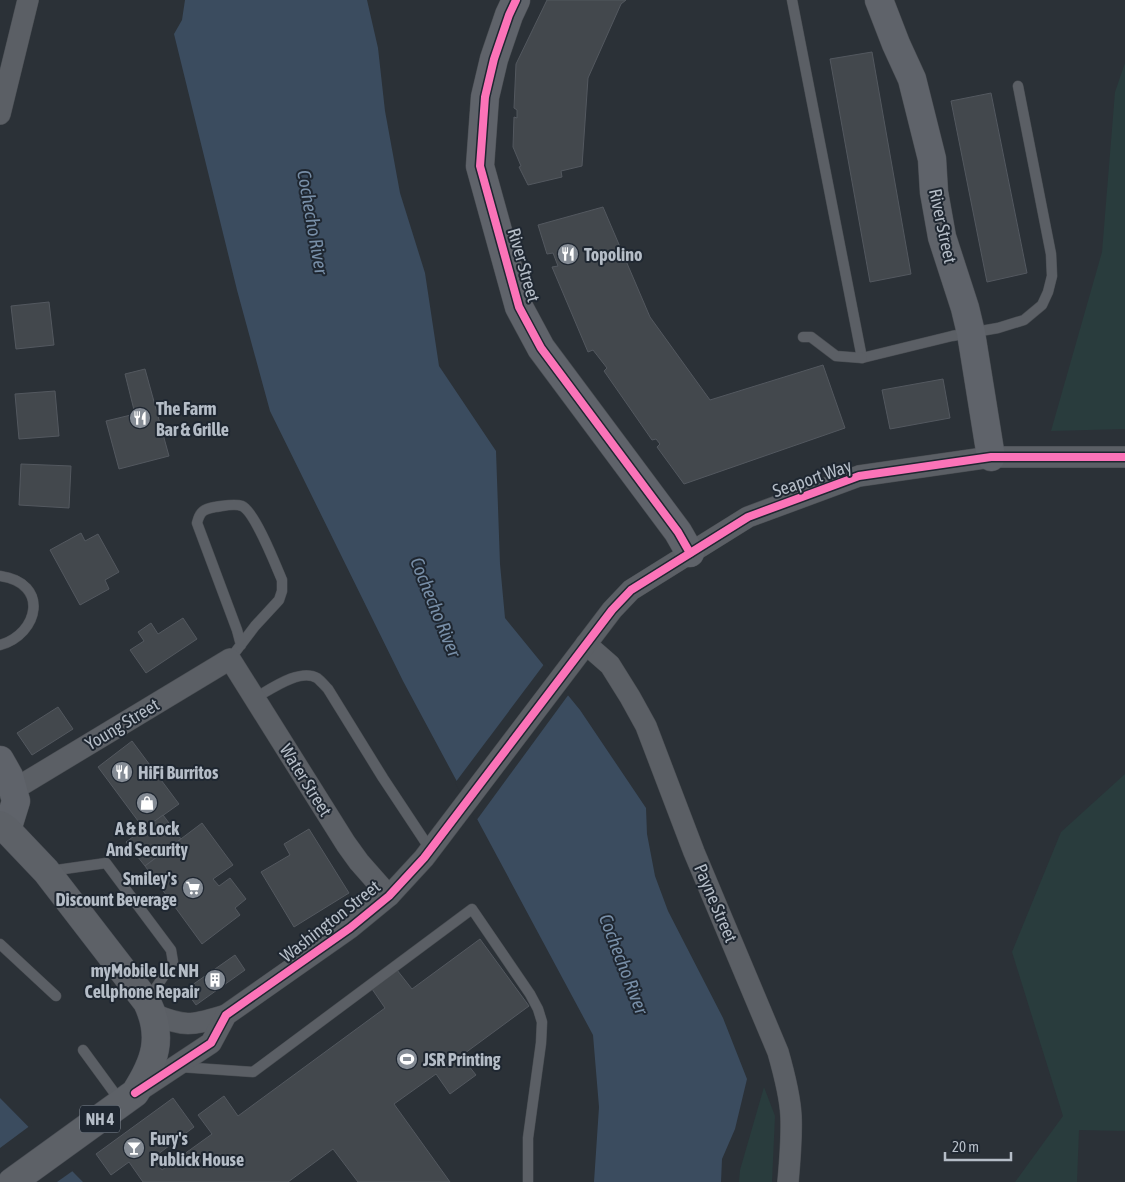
<svg xmlns="http://www.w3.org/2000/svg" width="1125" height="1182" viewBox="0 0 1125 1182" font-family="'Asap Condensed',sans-serif">
  <style>
    .green { fill: #293c3d }
    .water { fill: #3b4c5f }
    .pier { fill: #2b3137 }
    .building { fill: #43484d; stroke: #53585f }
    .lines { fill: none; stroke-linecap: round; stroke-linejoin: round }
    .lane-casing { stroke: #494d52; stroke-width: 11 }
    .street-casing { stroke: #494d52; stroke-width: 22 }
    .secondary-casing { stroke: #494d52; stroke-width: 29 }
    .primary-casing { stroke: #494d54; stroke-width: 29 }
    .lane { stroke: #5b5f65; stroke-width: 10 }
    .street { stroke: #5b5f65; stroke-width: 21 }
    .secondary { stroke: #5f636a; stroke-width: 28 }
    .primary { stroke: #5d6167; stroke-width: 28 }
    .cycleway-casing { stroke: #1f2731; stroke-width: 11 }
    .cycleway { stroke: #fb73b8; stroke-width: 8 }
    .labels { text-anchor: middle; dominant-baseline: central; stroke-width: 4; stroke-linejoin: round; paint-order: stroke }
    .shield { fill: #1f2731; stroke: #88909a; stroke-width: 1 }
    .shield-label { font-size: 16px; font-weight: bold; fill: #b5bdc7 }
    .street-label { font-size: 18px; fill: #b5bdc7; stroke: #1f2731 }
    .poi-label { font-size: 18px; font-weight: bold; fill: #b5bdc7; stroke: #1f2731; text-anchor: start }
    .water-label { font-size: 19px; font-style: italic; fill: #788fa8; stroke: #1f2731 }
  </style>
  <rect width="100%" height="100%" fill="#2b3137"/>
  <g class="green">
    <path d="M1125,63V429L1051,431L1102,252L1115,92Z"/>
    <path d="M1125,774V1131L1079,1130L1077,1182H1015L1063,1116L1012,952L1061,832Z"/>
    <path d="M764,1087L775,1116L772,1182H739L740,1170Z"/>
  </g>
  <g class="water">
    <path d="M185,0H367L378,48L385,111L400,193L425,273L439,366L496,451L500,564L505,618L580,710L646,808L647,834L655,876L668,911L723,1018L747,1079L735,1129L722,1159L721,1182H594L599,1107L593,1035L403,681L270,411L237,290L174,34L182,20Z"/>
    <path d="M0,1098L76,1175L83,1182H0Z"/>
  </g>
  <g class="pier">
    <path d="M545,663L569,694L476,821L455,783Z"/>
    <path d="M31,1125L74,1170L57,1182H0V1148Z"/>
  </g>
  <g class="building">
    <path d="M547,0H626L621,4L588,78L582,166L561,171L562,177L528,185L519,167L521,166L513,147L514,117L517,118V110L514,108L516,64Z"/>
    <path d="M872,52L911,274L870,282L830,59Z"/>
    <path d="M991,93L1027,273L987,282L951,101Z"/>
    <path d="M603,207L650,317L710,400L823,365L845,428L684,484L657,447L660,444L656,439L652,440L604,371L607,368L593,350L588,352L552,267L558,266L553,253L547,254L538,225Z"/>
    <path d="M49,302L54,345L16,349L11,306Z"/>
    <path d="M145,369L169,456L119,469L106,421L135,414L125,374Z"/>
    <path d="M943,379L950,418L890,429L882,390Z"/>
    <path d="M55,391L59,436L19,439L15,394Z"/>
    <path d="M21,464L71,466L69,508L19,505Z"/>
    <path d="M81,533L85,541L98,534L119,572L105,580L109,589L80,605L50,550Z"/>
    <path d="M183,618L197,639L146,673L130,650L144,641L138,632L151,623L158,634Z"/>
    <path d="M58,707L73,729L32,755L17,733Z"/>
    <path d="M132,741L179,804L144,829L98,767Z"/>
    <path d="M163,815L181,839L145,866L126,842Z"/>
    <path d="M202,823L233,865L213,879L219,886L230,878L246,899L235,908L240,915L202,944L145,866Z"/>
    <path d="M309,829L349,893L294,927L261,872L290,855L284,844Z"/>
    <path d="M480,939L529,1006L461,1056L476,1075L450,1094L436,1074L394,1104L450,1182H358L333,1149L288,1182H143L129,1162L111,1175L96,1154L173,1098L194,1127L153,1158L162,1170L212,1134L198,1115L224,1096L238,1116L385,1008L372,989L397,970L412,989Z"/>
    <path d="M235,955L245,970L196,1005L185,990Z"/>
  </g>
  <g class="lines">
    <g class="lane-casing">
      <g id="lane">
        <path d="M792,0L862,358L952,336L998,328L1024,320L1042,305L1048,292L1052,276L1051,254L1018,86"/>
        <path d="M803,337H811L836,356L862,358"/>
        <path d="M0,576C50,583 39,634 0,645"/>
        <path d="M230,659L255,626L279,600L282,591V580C276,566 255,512 242,506C234,503 224,506 215,507C204,509 200,511 197,523L237,630L241,645"/>
        <path d="M255,698C271,689 300,668 317,678C321,681 325,686 328,689L383,778L430,849"/>
        <path d="M50,871L106,863L171,950L173,962L147,1001"/>
        <path d="M0,944L56,996"/>
        <path d="M83,1050L121,1102"/>
        <path d="M180,1067L253,1072L472,909L530,994L538,1009L542,1022L541,1043L528,1138V1182"/>
      </g>
    </g>
    <g class="street-casing">
      <g id="street">
        <path d="M0,114L28,0"/>
        <path d="M586,644L610,665L630,697L646,726L694,852L778,1052C784,1073 790,1095 791,1116C792,1138 790,1160 788,1182"/>
        <path d="M13,790L230,659L346,844L359,862L389,896"/>
        <path d="M153,1014C187,1028 192,1025 226,1015"/>
        <path d="M137,1092L211,1043L226,1015L350,928L389,896L424,858L612,610L631,590L748,517L859,476L991,457H1125"/>
      </g>
    </g>
    <g class="secondary-casing">
      <g id="secondary">
        <path d="M516,0L509,15L494,59L485,97L480,166L519,307L541,348L678,532L690,553"/>
        <path d="M879,0L896,44L912,79L932,159L934,192L942,237L965,308L971,333L991,457"/>
        <path d="M0,760L9,776L16,801L7,830"/>
      </g>
    </g>
    <g class="primary-casing">
      <path id="primary" d="M0,825L7,830L46,871L147,1002C164,1037 155,1062 135,1093L12,1182"/>
    </g>
    <use href="#lane" class="lane"/>
    <use href="#street" class="street"/>
    <use href="#secondary" class="secondary"/>
    <use href="#primary" class="primary"/>
    <g class="cycleway-casing">
      <g id="cycleway">
        <path d="M516,0L509,15L494,59L485,97L480,166L519,307L541,348L678,532L690,553"/>
        <path d="M135,1093L211,1043L226,1015L350,928L389,896L424,858L612,610L631,590L748,517L859,476L991,457H1125"/>
      </g>
    </g>
    <use href="#cycleway" class="cycleway"/>
  </g>
  <defs>
    <g id="restaurant-disc" transform="scale(1.125)"><circle r="9.5" fill="#858c95" stroke="#1f2731"/><path d="M-5-6h1v4h1v-4h1v4h1v-4h1v5L-1.5 .5V6h-2V.5L-5-1ZM5-6V6H3V1.5H1.5Q1.5-4 5-6Z" fill="#fff"/></g>
    <g id="shop-disc" transform="scale(1.125)"><circle r="9.5" fill="#858c95" stroke="#1f2731"/><path d="M-5-2.5h2.3a2.7 3.5 0 0 1 5.4 0H5L5.5 6h-11ZM-1.5-2.5h3a1.5 2.3 0 0 0-3 0Z" fill="#fff"/></g>
    <g id="supermarket-disc" transform="scale(1.125)"><circle r="9.5" fill="#858c95" stroke="#1f2731"/><path d="M-6-5.5h2.5l.6 2H6L4.5 2H-2.5L-4.4-4H-6ZM-1.5 3.2a1.3 1.3 0 1 0 .1 0ZM3 3.2a1.3 1.3 0 1 0 .1 0Z" fill="#fff"/></g>
    <g id="building-disc" transform="scale(1.125)"><circle r="9.5" fill="#858c95" stroke="#1f2731"/><path d="M-4-6H4V6H1V3H-1V6H-4ZM-2.5-4.3h1.7v1.8h-1.7ZM.8-4.3h1.7v1.8H.8ZM-2.5-1h1.7V.8h-1.7ZM.8-1h1.7V.8H.8Z" fill="#fff"/></g>
    <g id="stadium-disc" transform="scale(1.125)"><circle r="9.5" fill="#858c95" stroke="#1f2731"/><path d="M0-5a6.5 5 0 1 0 0 10a6.5 5 0 1 0 0-10ZM-3.5-1.8h7v3.6h-7Z" fill="#fff"/></g>
    <g id="bar-disc" transform="scale(1.125)"><circle r="9.5" fill="#858c95" stroke="#1f2731"/><path d="M-6-5H6L.8 .8V4.5H3.5V6h-7V4.5H-.8V.8Z" fill="#fff"/></g>
  </defs>
  <g fill-rule="evenodd">
    <use href="#restaurant-disc" x="568" y="254"/>
    <use href="#restaurant-disc" x="140" y="418"/>
    <use href="#restaurant-disc" x="122" y="772"/>
    <use href="#shop-disc" x="147" y="803"/>
    <use href="#supermarket-disc" x="193" y="888"/>
    <use href="#building-disc" x="215" y="980"/>
    <use href="#stadium-disc" x="407" y="1059"/>
    <use href="#bar-disc" x="134" y="1148"/>
  </g>
  <g class="labels">
    <rect class="shield" x="80" y="1105.5" width="40" height="27" rx="4"/>
    <g class="shield-label">
      <text x="100" y="1119">NH 4</text>
    </g>
    <g class="street-label">
      <text transform="translate(943 226) rotate(78)">River Street</text>
      <text transform="translate(524 265) rotate(74)">River Street</text>
      <text transform="translate(812 478) rotate(-19)">Seaport Way</text>
      <text transform="translate(122 724) rotate(-31)">Young Street</text>
      <text transform="translate(306 780) rotate(58)">Water Street</text>
      <text transform="translate(716 903) rotate(67)">Payne Street</text>
      <text transform="translate(330 921) rotate(-38)">Washington Street</text>
    </g>
    <g class="poi-label">
      <text x="584" y="254">Topolino</text>
      <text x="156" y="408">The Farm<tspan x="156" dy="21">Bar &amp; Grille</tspan></text>
      <text x="138" y="772">HiFi Burritos</text>
      <text x="147" y="828" text-anchor="middle">A &amp; B Lock<tspan x="147" dy="21">And Security</tspan></text>
      <text x="177" y="878" text-anchor="end">Smiley's<tspan x="177" dy="21">Discount Beverage</tspan></text>
      <text x="199" y="970" text-anchor="end">myMobile llc NH<tspan x="199" dy="21">Cellphone Repair</tspan></text>
      <text x="423" y="1059">JSR Printing</text>
      <text x="150" y="1138">Fury's<tspan x="150" dy="21">Publick House</tspan></text>
    </g>
    <g class="water-label">
      <text transform="translate(313 222) rotate(80)">Cochecho River</text>
      <text transform="translate(436 607) rotate(68)">Cochecho River</text>
      <text transform="translate(624 964) rotate(69)">Cochecho River</text>
    </g>
  </g>
  <path d="M945 1152v8h66v-8" fill="none" stroke="#b5bdc7" stroke-width="2.5"/>
  <text x="952" y="1152" font-size="15" fill="#b5bdc7" stroke="#1f2731" stroke-width="4" paint-order="stroke">20 m</text>
</svg>
